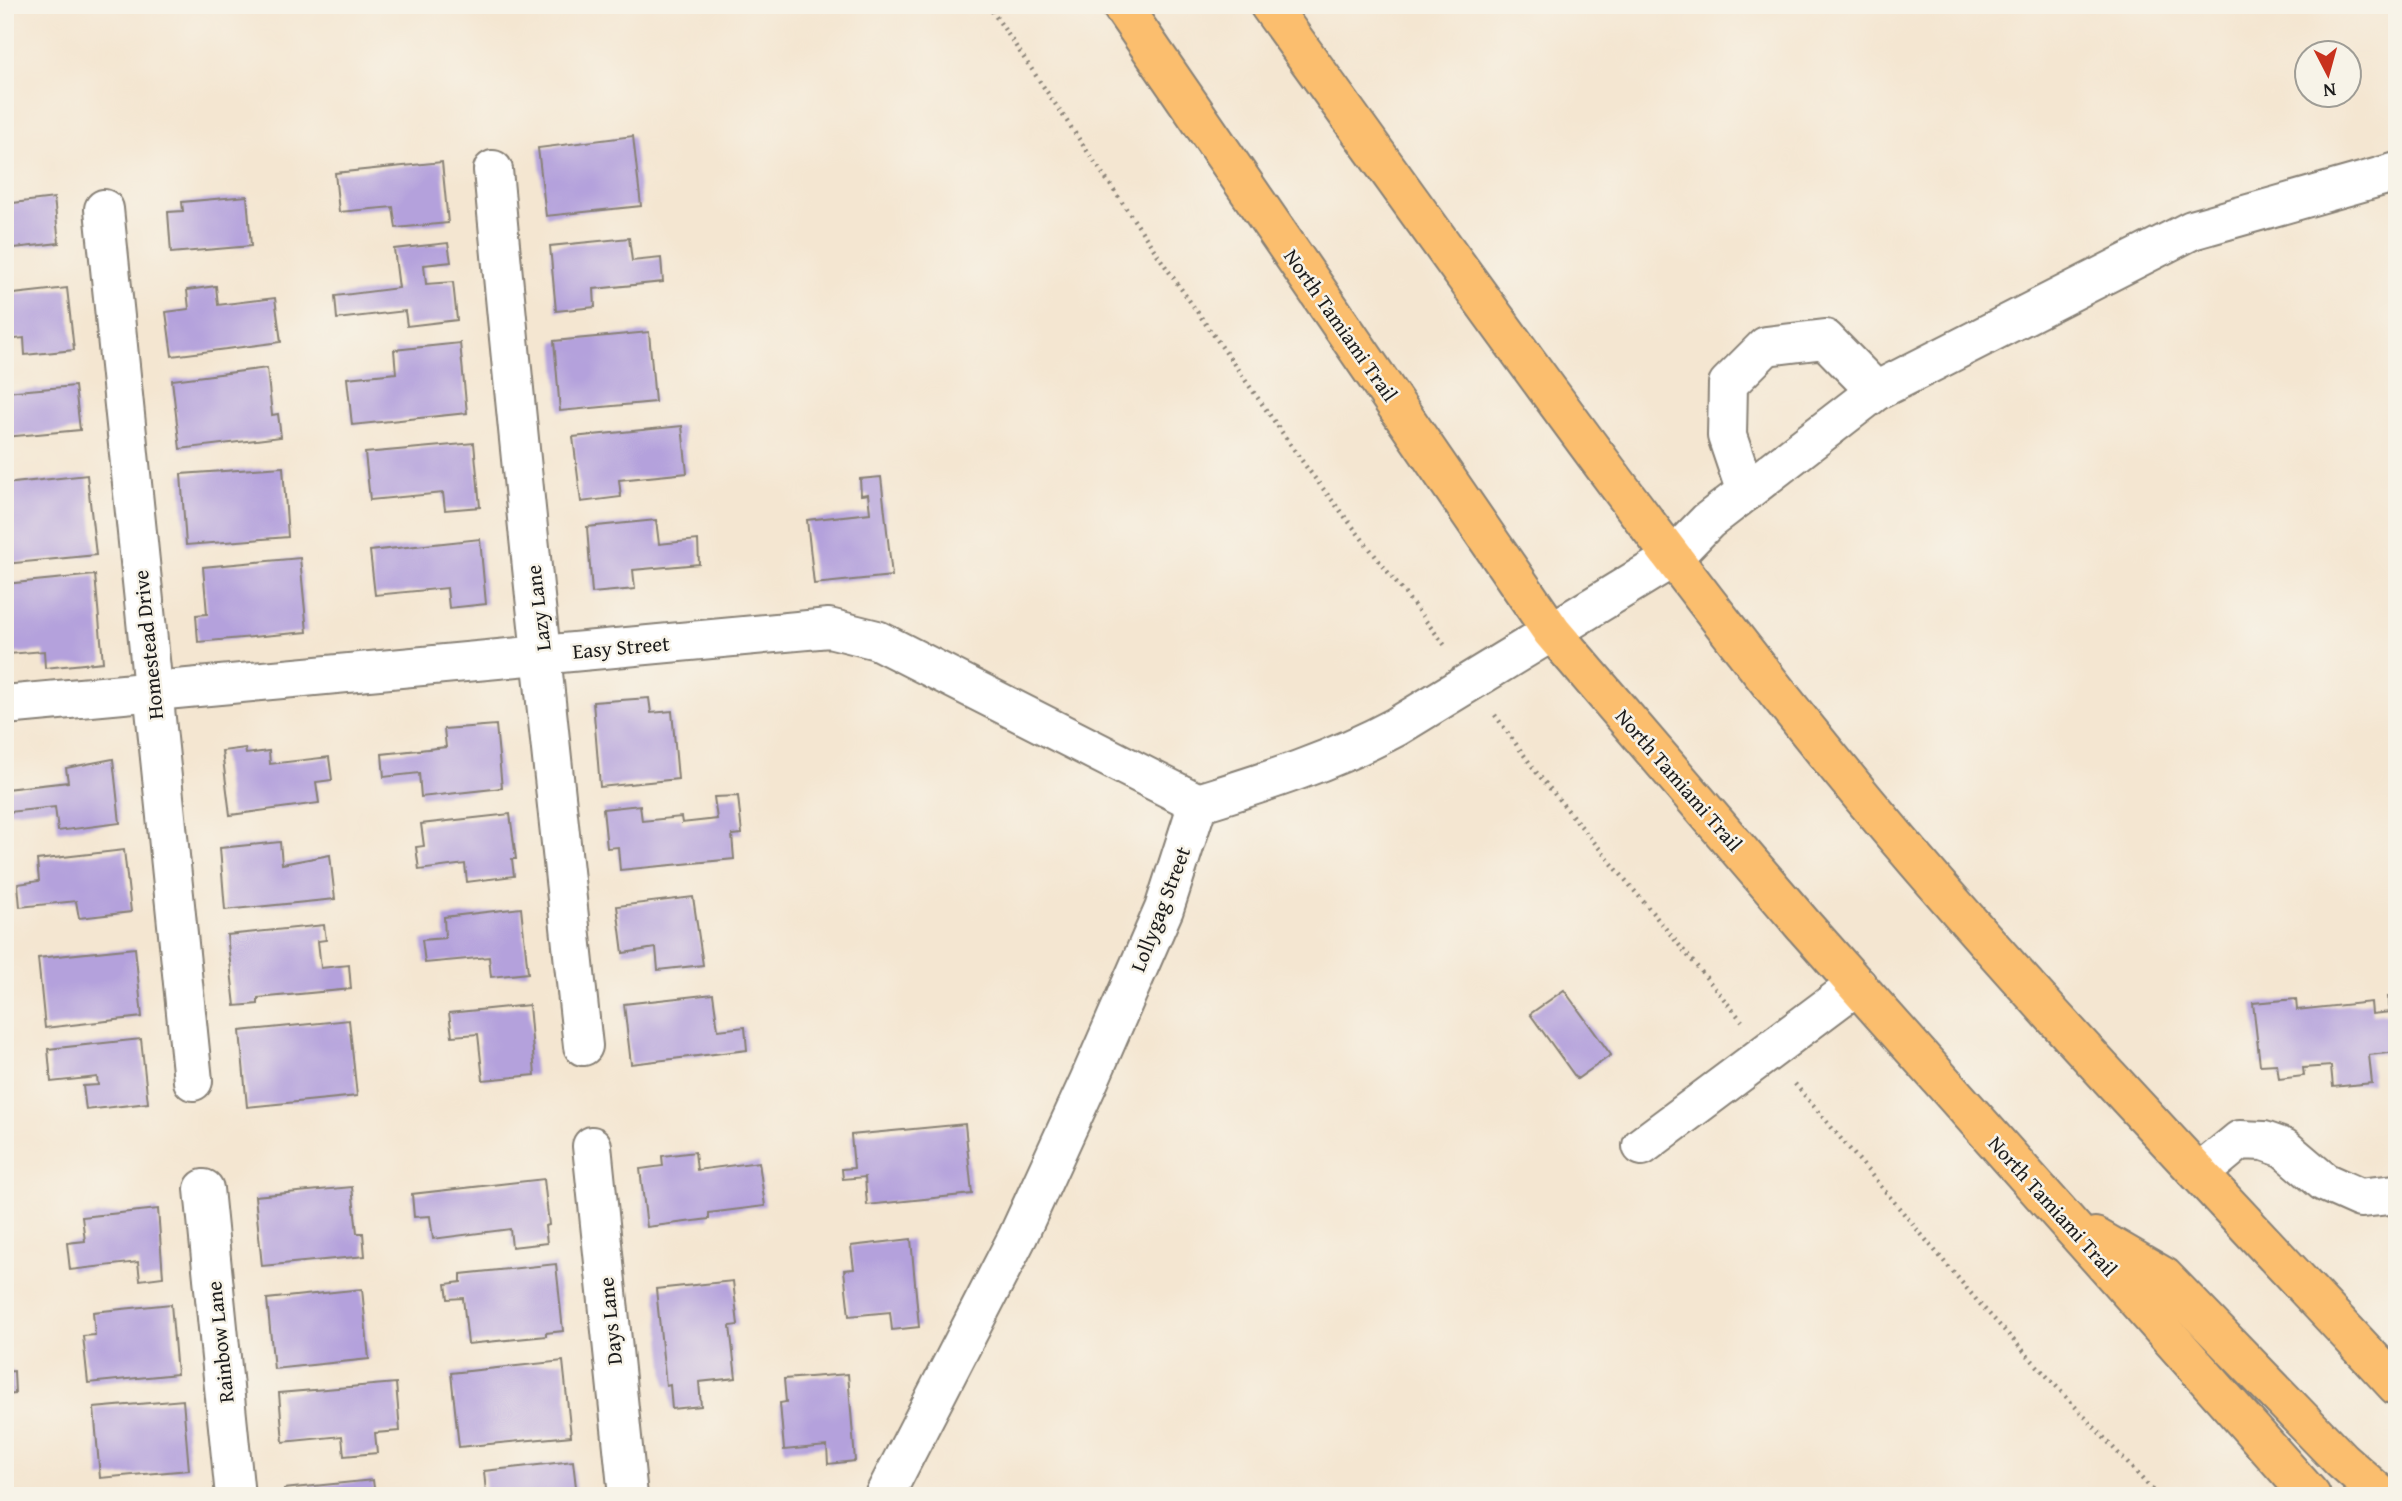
<svg xmlns="http://www.w3.org/2000/svg" width="2402" height="1501" viewBox="0 0 2402 1501" font-family="'Gentium Book Plus',serif">
  <style>
    .building { fill: #b4a1dc }
    .lines { fill: none; stroke-linecap: round; stroke-linejoin: round }
    .minor-casing { stroke: #888176; stroke-width: 42 }
    .major-casing { stroke: #888176; stroke-width: 42 }
    .path { stroke: #888176; stroke-width: 4.5; stroke-dasharray: 2 5; stroke-linecap: butt }
    .minor { stroke: #fff; stroke-width: 38 }
    .major { stroke: #fbbe6e; stroke-width: 38 }
    .labels { text-anchor: middle; dominant-baseline: central; stroke-width: 5; stroke-linejoin: round; paint-order: stroke }
    .street-label { font-size: 21px; fill: #1c1c1c; stroke: #f7f3e8 }
  </style>
  <rect width="100%" height="100%" fill="#f7f3e8"/>
  <filter id="ink" filterUnits="userSpaceOnUse"><feTurbulence type="fractalNoise" baseFrequency=".0143" numOctaves="2"/><feDisplacementMap in="SourceGraphic" scale="14" xChannelSelector="R" yChannelSelector="G"/><feConvolveMatrix kernelMatrix="1 2 1 2 8 2 1 2 1" color-interpolation-filters="sRGB"/></filter>
  <filter id="wash" filterUnits="userSpaceOnUse"><feTurbulence type="fractalNoise" baseFrequency=".00686" numOctaves="4" result="noise"/><feDisplacementMap in="SourceGraphic" scale="28" xChannelSelector="R" yChannelSelector="G"/><feGaussianBlur stdDeviation="1.57" result="paint"/><feColorMatrix in="noise" values="0 0 0 0 0 0 0 0 0 0 0 0 0 0 0 0 0 1.4 0 .05"/><feComposite in="paint" operator="in"/></filter>
  <g filter="url(#wash)">
    <rect width="100%" height="100%" fill="#f4e6d1"/>
    <g id="blocks">
      <g class="building">
        <path d="M633,136L641,206L546,216L538,148Z"/>
        <path d="M442,162L448,223L396,228L393,207L339,212L335,173Z"/>
        <path d="M247,196L251,246L171,253L168,212L183,211L182,202Z"/>
        <path d="M54,198L59,243L5,249V204Z"/>
        <path d="M629,238L632,261L661,258L663,282L594,289L595,307L556,311L550,246Z"/>
        <path d="M448,243L451,262L424,265L426,284L453,282L457,320L407,326L405,311L337,319L335,296L399,288L394,249Z"/>
        <path d="M216,286L218,305L275,298L281,342L172,356L166,312L189,309L187,290Z"/>
        <path d="M67,288L74,350L25,355L24,338L5,340V295Z"/>
        <path d="M649,332L655,402L560,411L554,341Z"/>
        <path d="M460,343L467,413L352,425L347,378L396,373L394,350Z"/>
        <path d="M267,368L272,415L278,414L281,437L180,449L172,380Z"/>
        <path d="M75,386L80,430L5,437V392Z"/>
        <path d="M682,426L687,473L619,480L621,497L581,502L573,437Z"/>
        <path d="M474,443L480,507L445,510L443,493L370,500L365,453Z"/>
        <path d="M283,467L288,537L186,545L181,474Z"/>
        <path d="M87,475L96,555L5,564V484Z"/>
        <path d="M881,477L892,576L814,584L807,520L870,513L868,494L861,495L860,479Z"/>
        <path d="M656,520L659,544L698,540L699,564L633,570L635,589L592,593L587,527Z"/>
        <path d="M480,539L486,604L449,608L447,588L375,595L370,551Z"/>
        <path d="M300,558L307,632L198,642L196,615L207,614L203,567Z"/>
        <path d="M95,575L103,662L45,668L44,651L9,654L5,584Z"/>
        <path d="M649,698L651,713L672,711L678,779L600,787L593,702Z"/>
        <path d="M496,725L502,788L421,797L419,773L384,777L382,754L446,747L444,729Z"/>
        <path d="M245,748L246,754L269,751L270,764L329,757L332,780L316,782L319,803L230,815L222,751Z"/>
        <path d="M113,759L120,823L58,831L55,807L9,812L6,789L68,782L66,768Z"/>
        <path d="M738,796L742,834L732,835L734,859L620,870L618,847L607,848L603,809L640,805L642,821L681,817L682,823L717,819L714,797Z"/>
        <path d="M510,814L516,859H512L514,876L467,882L465,864L419,870L416,847L424,846L421,824Z"/>
        <path d="M280,842L282,864L330,855L335,899L225,910L220,848Z"/>
        <path d="M124,850L131,912L79,918L76,901L20,907L18,884L39,881L37,860Z"/>
        <path d="M693,897L703,965L658,970L656,948L623,953L617,906Z"/>
        <path d="M521,908L528,973L491,977L489,957L425,963L422,940L445,938L444,917Z"/>
        <path d="M324,925L326,940L318,941L321,968L349,965L351,989L258,998V1004L235,1006L227,935Z"/>
        <path d="M135,948L142,1017L45,1028L38,958Z"/>
        <path d="M1564,990L1611,1055L1577,1079L1530,1014Z"/>
        <path d="M713,994L718,1030L745,1027L747,1050L631,1064L624,1004Z"/>
        <path d="M2397,996V1052L2369,1055L2372,1083L2333,1087L2331,1066L2303,1068L2304,1076L2279,1079L2277,1064L2260,1065L2253,1003L2296,999L2297,1010L2371,1002L2372,1014L2390,1012L2388,997Z"/>
        <path d="M529,1005L535,1075L483,1080L478,1034L452,1036L449,1013Z"/>
        <path d="M349,1020L357,1096L247,1107L240,1031Z"/>
        <path d="M141,1039L148,1103L86,1110L83,1086L98,1085L97,1077L51,1082L48,1049Z"/>
        <path d="M965,1124L972,1194L867,1205L865,1177L843,1179L842,1169L854,1168L851,1135Z"/>
        <path d="M695,1152L697,1170L759,1162L765,1206L709,1213V1219L647,1227L640,1169L663,1166L662,1156Z"/>
        <path d="M544,1179L549,1225L545,1226L547,1243L512,1247L510,1229L433,1239L430,1216L414,1217L412,1194Z"/>
        <path d="M352,1187L357,1233H363L365,1256L262,1266L255,1196Z"/>
        <path d="M158,1209L163,1277L140,1280L138,1262L70,1270L67,1243L85,1241L82,1217Z"/>
        <path d="M911,1239L919,1327L892,1330L890,1312L849,1316L844,1270L854,1269L851,1246Z"/>
        <path d="M556,1264L563,1331L546,1333V1336L468,1344L463,1298L448,1299L446,1284L461,1282V1274Z"/>
        <path d="M733,1281L738,1325L730,1326L736,1378L699,1382L701,1406L672,1409L670,1385L666,1386L656,1289Z"/>
        <path d="M362,1289L369,1359L274,1369L267,1299Z"/>
        <path d="M171,1304L177,1374L88,1383L83,1336L95,1335L93,1312Z"/>
        <path d="M563,1361L571,1436L459,1447L451,1373Z"/>
        <path d="M14,1371L15,1394L5,1395V1372Z"/>
        <path d="M848,1374L855,1461L828,1464L827,1446L784,1450L780,1403L786,1402L784,1379Z"/>
        <path d="M396,1383L400,1431L375,1433L377,1453L344,1456L342,1436L283,1442L279,1393Z"/>
        <path d="M183,1400L189,1470L100,1478L94,1408Z"/>
        <path d="M573,1461L577,1496H478L486,1493L484,1471Z"/>
        <path d="M373,1480L375,1496H284V1489Z"/>
      </g>
    </g>
  </g>
  <g filter="url(#ink)">
    <use href="#blocks" fill-opacity="0" stroke="#888176" stroke-width="2"/>
    <g class="lines">
      <g class="minor-casing">
        <g id="minor">
          <path d="M493,170C520,462 551,754 583,1046"/>
          <path d="M104,209L193,1081"/>
          <path d="M1746,492L1727,436L1728,384L1766,346L1825,339L1876,391"/>
          <path d="M5,705L829,628L877,640L1198,803"/>
          <path d="M592,1146L628,1496"/>
          <path d="M1642,1146L1857,985"/>
          <path d="M2200,1173L2240,1140L2264,1141L2284,1148L2324,1182L2360,1198L2397,1194"/>
          <path d="M204,1189L235,1496"/>
          <path d="M884,1496L1018,1236L1089,1081L1164,909L1198,803C1266,782 1333,761 1396,727L1671,559L1708,521L1876,391L2192,230L2397,172"/>
        </g>
      </g>
      <g class="major-casing">
        <g id="major">
          <path d="M1121,5L1552,632L1804,926L2311,1496"/>
          <path d="M1269,5C1459,267 1644,532 1849,781C2021,990 2213,1187 2397,1386"/>
          <path d="M2095,1237L2164,1277L2341,1460L2382,1496"/>
        </g>
      </g>
      <g class="path">
        <path d="M988,5L1170,273L1307,468L1447,648"/>
        <path d="M1495,715L1537,773L1742,1021"/>
        <path d="M1795,1084L1979,1303L2158,1496"/>
      </g>
      <use href="#minor" class="minor"/>
      <use href="#major" class="major"/>
    </g>
  </g>
  <g class="labels">
    <g class="street-label">
      <text transform="translate(1341 325) rotate(55)">North Tamiami Trail</text>
      <text transform="translate(538 608) rotate(-97)">Lazy Lane</text>
      <text transform="translate(148 645) rotate(-96)">Homestead Drive</text>
      <text transform="translate(621 647) rotate(-5)">Easy Street</text>
      <text transform="translate(1679 780) rotate(49)">North Tamiami Trail</text>
      <text transform="translate(1160 909) rotate(-69)">Lollygag Street</text>
      <text transform="translate(2053 1206) rotate(48)">North Tamiami Trail</text>
      <text transform="translate(610 1321) rotate(-96)">Days Lane</text>
      <text transform="translate(220 1342) rotate(-96)">Rainbow Lane</text>
    </g>
  </g>
  <rect width="2402" height="1501" fill="none" stroke="#f7f3e8" stroke-width="28"/>
  <g transform="translate(2328 74) rotate(174)"><circle r="33" fill="#f7f3e8" stroke="#9f9d96" stroke-width="2"/>
  <path d="M0-5L12 26L0 18L-12 26Z" fill="#c8321e"/>
  <text y="-10" font-size="19" font-weight="bold" text-anchor="middle" fill="#1c1c1c">N</text>
  </g>
</svg>
